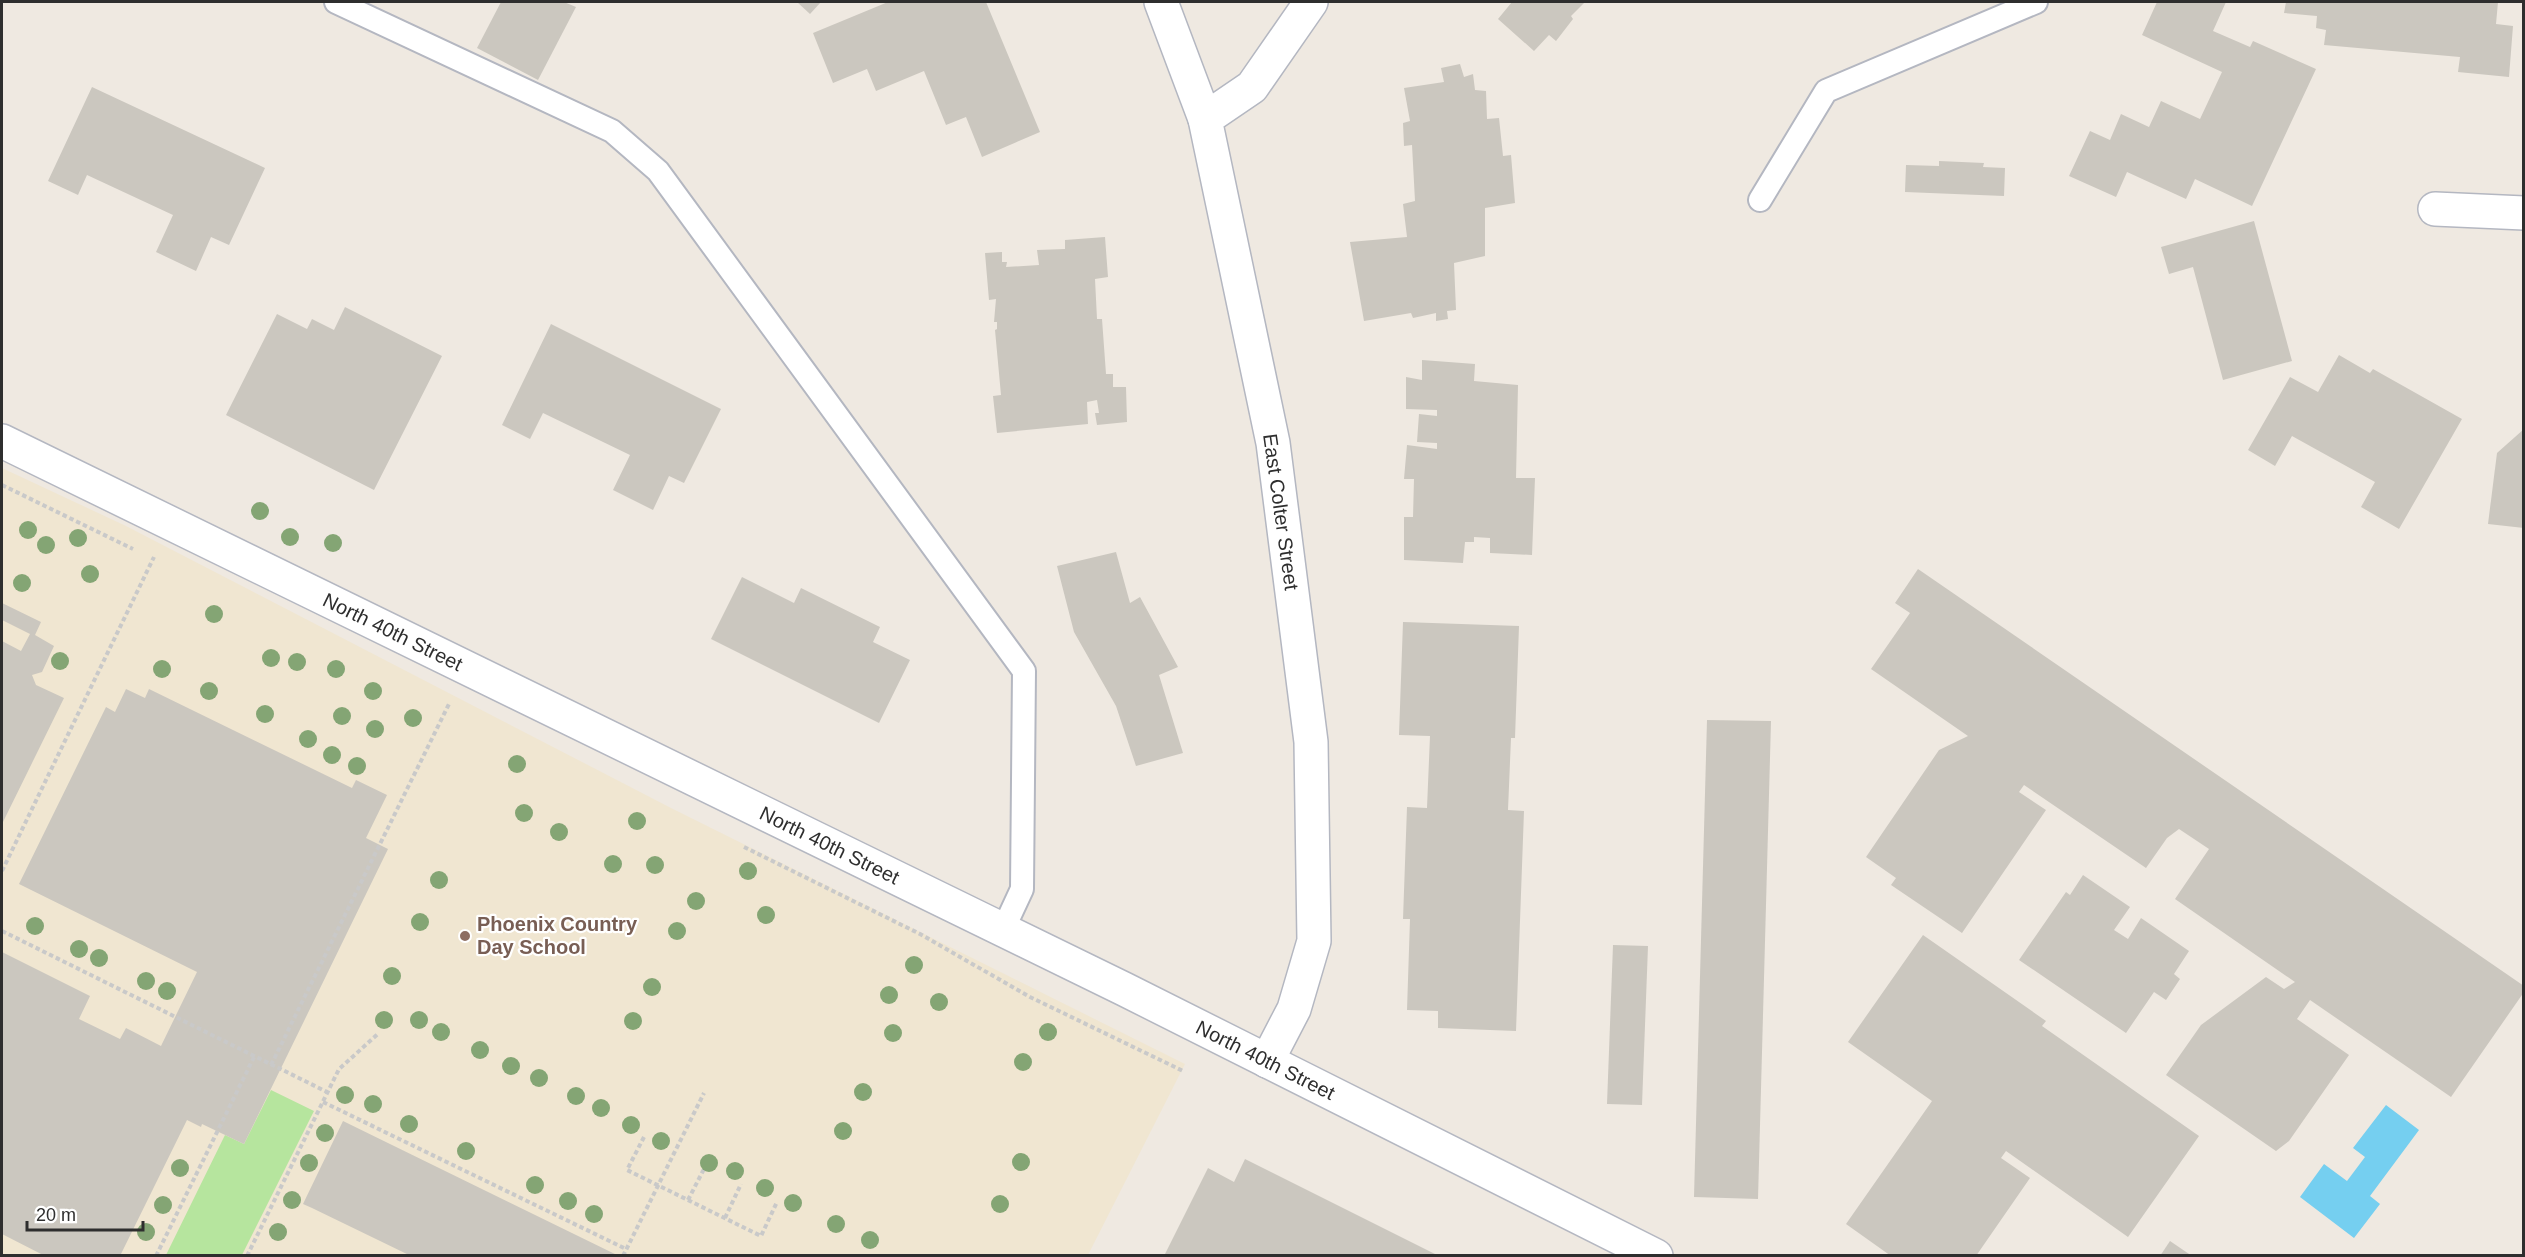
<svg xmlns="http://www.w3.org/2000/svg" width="2525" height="1257" viewBox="0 0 2525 1257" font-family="Helvetica,sans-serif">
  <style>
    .education { fill: #f0e6d1 }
    .green { fill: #b6e59e }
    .water { fill: #75cff0 }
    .building { fill: #cbc7bf }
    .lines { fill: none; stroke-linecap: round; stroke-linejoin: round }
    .lane-casing { stroke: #b4b7c1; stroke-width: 26 }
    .street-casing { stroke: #b4b7c1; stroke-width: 36 }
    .secondary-casing { stroke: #b4b7c1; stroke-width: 36 }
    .path { stroke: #c9c9c9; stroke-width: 4; stroke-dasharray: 4.5 3; stroke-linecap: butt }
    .lane { stroke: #fff; stroke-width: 22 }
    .street { stroke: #fff; stroke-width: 33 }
    .secondary { stroke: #fff; stroke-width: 33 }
    .tree { fill: #84a574 }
    .education-dot { fill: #8d6e63; stroke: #fff; stroke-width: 2 }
    .labels { text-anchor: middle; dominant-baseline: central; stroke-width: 4.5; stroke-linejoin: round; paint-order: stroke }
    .street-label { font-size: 20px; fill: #2e2e2e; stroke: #fff }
    .education-label { font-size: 20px; font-weight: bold; fill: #785e54; stroke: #fff; text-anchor: start }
  </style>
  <rect width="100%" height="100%" fill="#efe9e1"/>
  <path class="education" d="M2,468L126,526L671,808L1185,1064L1088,1255L2,1256Z"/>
  <path class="green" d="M271,1090L314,1111L242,1255H166L225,1135L244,1144Z"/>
  <path class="water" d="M2386,1105L2419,1130L2370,1196L2380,1204L2354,1238L2300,1197L2324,1164L2347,1181L2365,1157L2353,1148Z"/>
  <g class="building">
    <path d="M501,2H564L576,7L538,80L477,48Z"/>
    <path d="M797,2H821L810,14Z"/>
    <path d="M888,2H986L1040,132L982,157L966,117L946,125L924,71L876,91L867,69L833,83L813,33Z"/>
    <path d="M1512,2H1585L1571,16L1573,19L1556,41L1549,35L1534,51L1498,19Z"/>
    <path d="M2157,2H2226L2213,31L2250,47L2253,41L2316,69L2252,206L2195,179L2186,199L2127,172L2116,197L2069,176L2090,131L2110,140L2121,114L2149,127L2161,101L2200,119L2222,72L2142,35Z"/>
    <path d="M2286,2H2498L2496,24L2513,26L2509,77L2458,72L2460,57L2324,45L2326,30L2316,28L2317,16L2284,13Z"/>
    <path d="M1460,64L1464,77L1473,74L1475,90L1486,91L1487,119L1499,118L1503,156L1511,155L1515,203L1485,208V256L1454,263L1456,310L1447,311L1448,319L1436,321V313L1413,318L1411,313L1364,321L1350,242L1407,237L1403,204L1415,201L1412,145L1404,146L1403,123L1410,121L1404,88L1444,82L1441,68Z"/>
    <path d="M92,87L265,168L229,245L211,237L196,271L156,252L173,215L87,175L78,195L48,181Z"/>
    <path d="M1939,161L1984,163L1983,167L2005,168L2004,196L1905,192L1906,165L1939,166Z"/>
    <path d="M2254,221L2292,361L2223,380L2193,267L2169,274L2161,247Z"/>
    <path d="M1105,237L1108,277L1095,279L1097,319H1102L1106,374H1113V387H1126L1127,422L1097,425L1095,413H1099L1097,400L1087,402L1088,424L997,433L993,396L1001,395L995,330L997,329V322H994L996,299L989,300L985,253L1002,252V262H1007L1006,267L1039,265L1037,250L1065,249V240Z"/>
    <path d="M345,307L442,356L374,490L226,415L277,314L307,329L312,319L334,330Z"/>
    <path d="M551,324L721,409L684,483L669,476L653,510L613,490L630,455L543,413L530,439L502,425Z"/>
    <path d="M2339,355L2370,373L2373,369L2462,419L2399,529L2361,507L2375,482L2292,436L2275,466L2248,450L2290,377L2318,392Z"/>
    <path d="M1422,360L1475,364L1474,381L1518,385L1516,478H1535L1532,555L1490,553V538L1474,537V542H1465L1463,563L1404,560V517H1413L1414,479H1404L1407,445L1437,449V443L1417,442L1419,414L1437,416V410L1406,409V377L1422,380Z"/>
    <path d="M2524,429V528L2488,524L2497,453Z"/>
    <path d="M1116,552L1130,603L1140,597L1178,667L1159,675L1183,753L1136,766L1116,706L1074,632L1057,566Z"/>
    <path d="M1918,569L2524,986V992L2451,1097L2310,1000L2297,1019L2349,1055L2289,1141L2276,1151L2166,1075L2201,1025L2266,977L2284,989L2295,982L2175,899L2209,849L2179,829L2167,838L2146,868L2024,785L2019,792L2046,810L1962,933L1891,885L1896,878L1866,857L1939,750L1968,736L1871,669L1910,613L1895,603Z"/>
    <path d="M742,577L794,603L801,588L880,627L873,642L910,660L879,723L711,639Z"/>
    <path d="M2,603L41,622L35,635L54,646L42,672L32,675L36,685L64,698L2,824V641L21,651L30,634L2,620Z"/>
    <path d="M1403,622L1519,626L1515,738H1511L1508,810L1524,811L1516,1031L1438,1028V1011L1407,1010L1410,919H1403L1407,807L1427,808L1430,736L1399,735Z"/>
    <path d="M126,689L145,698L149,689L352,788L356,780L387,795L366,838L388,849L244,1144L202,1124L201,1127L187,1120L120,1256H45L2,1234V952L90,996L79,1019L120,1039L126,1028L161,1046L197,972L19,884L106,707L115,712Z"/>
    <path d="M1707,720L1771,721L1758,1199L1694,1197Z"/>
    <path d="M2083,875L2130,907L2114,930L2128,939L2141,918L2189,951L2174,974L2180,979L2166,1000L2154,992L2126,1033L2019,960L2066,892L2070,895Z"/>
    <path d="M1923,935L2046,1021L2042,1026L2199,1136L2128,1237L2006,1151L2001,1158L2030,1178L1976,1256H1891L1846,1224L1932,1101L1848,1042Z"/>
    <path d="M1613,945L1648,946L1642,1105L1607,1104Z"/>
    <path d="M343,1121L619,1256H411L312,1208L303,1204Z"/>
    <path d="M1245,1159L1439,1256H1164L1208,1168L1234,1182Z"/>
    <path d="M2170,1241L2192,1256H2160Z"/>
  </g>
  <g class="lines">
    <g class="lane-casing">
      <g id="lane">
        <path d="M336,2L612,131L658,171L1024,671L1022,889L1003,930"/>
        <path d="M1760,200L1826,91L2036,2"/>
      </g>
    </g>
    <g class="street-casing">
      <g id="street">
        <path d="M1161,2L1205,119"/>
        <path d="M2435,209L2524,213"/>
        <path d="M1267,1061L1294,1009L1314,941L1311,742L1273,443L1205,119L1252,87L1311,2"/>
      </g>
    </g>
    <g class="secondary-casing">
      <g id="secondary">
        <path id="s1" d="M2,441L1124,989L1656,1256"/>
      </g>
    </g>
    <g class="path">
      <path d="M2,485L133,549"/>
      <path d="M744,847L920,934L1030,997L1183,1071"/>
      <path d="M2,871L154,557"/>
      <path d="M2,931L327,1092"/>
      <path d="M271,1065L450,702"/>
      <path d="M323,1102L626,1249"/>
      <path d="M644,1137L627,1170L761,1236L777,1202"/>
      <path d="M688,1200L705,1167"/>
      <path d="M725,1218L741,1184"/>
      <path d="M156,1256L254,1057"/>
      <path d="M247,1256L339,1069L379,1033"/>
      <path d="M623,1256L704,1093"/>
    </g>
    <use href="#lane" class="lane"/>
    <use href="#street" class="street"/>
    <use href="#secondary" class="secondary"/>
  </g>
  <g class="tree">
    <circle cx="260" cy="511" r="9"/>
    <circle cx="28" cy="530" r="9"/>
    <circle cx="290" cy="537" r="9"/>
    <circle cx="78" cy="538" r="9"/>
    <circle cx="333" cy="543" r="9"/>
    <circle cx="46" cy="545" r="9"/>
    <circle cx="90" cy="574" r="9"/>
    <circle cx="22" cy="583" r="9"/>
    <circle cx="214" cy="614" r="9"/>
    <circle cx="271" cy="658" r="9"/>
    <circle cx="60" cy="661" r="9"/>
    <circle cx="297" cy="662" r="9"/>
    <circle cx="162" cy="669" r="9"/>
    <circle cx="336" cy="669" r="9"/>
    <circle cx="209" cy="691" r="9"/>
    <circle cx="373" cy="691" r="9"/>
    <circle cx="265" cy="714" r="9"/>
    <circle cx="342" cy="716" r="9"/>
    <circle cx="413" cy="718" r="9"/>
    <circle cx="375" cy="729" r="9"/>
    <circle cx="308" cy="739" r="9"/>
    <circle cx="332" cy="755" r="9"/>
    <circle cx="517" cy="764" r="9"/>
    <circle cx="357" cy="766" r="9"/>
    <circle cx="524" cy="813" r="9"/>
    <circle cx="637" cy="821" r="9"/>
    <circle cx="559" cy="832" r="9"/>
    <circle cx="613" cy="864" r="9"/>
    <circle cx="655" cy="865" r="9"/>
    <circle cx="748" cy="871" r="9"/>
    <circle cx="439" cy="880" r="9"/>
    <circle cx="696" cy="901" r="9"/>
    <circle cx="766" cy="915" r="9"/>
    <circle cx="420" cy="922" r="9"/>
    <circle cx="35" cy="926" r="9"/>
    <circle cx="677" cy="931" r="9"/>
    <circle cx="79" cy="949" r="9"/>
    <circle cx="99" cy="958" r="9"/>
    <circle cx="914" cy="965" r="9"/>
    <circle cx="392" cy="976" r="9"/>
    <circle cx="146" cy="981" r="9"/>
    <circle cx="652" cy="987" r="9"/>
    <circle cx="167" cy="991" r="9"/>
    <circle cx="889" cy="995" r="9"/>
    <circle cx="939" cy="1002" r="9"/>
    <circle cx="384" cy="1020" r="9"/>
    <circle cx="419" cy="1020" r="9"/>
    <circle cx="633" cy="1021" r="9"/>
    <circle cx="441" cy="1032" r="9"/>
    <circle cx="1048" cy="1032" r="9"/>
    <circle cx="893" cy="1033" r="9"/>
    <circle cx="480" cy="1050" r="9"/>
    <circle cx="1023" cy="1062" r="9"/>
    <circle cx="511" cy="1066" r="9"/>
    <circle cx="539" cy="1078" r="9"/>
    <circle cx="863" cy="1092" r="9"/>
    <circle cx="345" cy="1095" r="9"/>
    <circle cx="576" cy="1096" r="9"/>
    <circle cx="373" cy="1104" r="9"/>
    <circle cx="601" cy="1108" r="9"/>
    <circle cx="409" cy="1124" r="9"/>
    <circle cx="631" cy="1125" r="9"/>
    <circle cx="843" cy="1131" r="9"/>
    <circle cx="325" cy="1133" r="9"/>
    <circle cx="661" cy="1141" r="9"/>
    <circle cx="466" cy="1151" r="9"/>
    <circle cx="1021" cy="1162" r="9"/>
    <circle cx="309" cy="1163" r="9"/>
    <circle cx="709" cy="1163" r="9"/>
    <circle cx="180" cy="1168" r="9"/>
    <circle cx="735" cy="1171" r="9"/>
    <circle cx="535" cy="1185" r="9"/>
    <circle cx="765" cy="1188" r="9"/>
    <circle cx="292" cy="1200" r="9"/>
    <circle cx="568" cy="1201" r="9"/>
    <circle cx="793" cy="1203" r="9"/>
    <circle cx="1000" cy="1204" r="9"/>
    <circle cx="163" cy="1205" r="9"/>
    <circle cx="594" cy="1214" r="9"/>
    <circle cx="836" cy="1224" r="9"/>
    <circle cx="146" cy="1232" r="9"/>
    <circle cx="278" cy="1232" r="9"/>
    <circle cx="870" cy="1240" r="9"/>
  </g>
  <circle class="education-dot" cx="465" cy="936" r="6"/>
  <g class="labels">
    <g class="street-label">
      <text transform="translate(1281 512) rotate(82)">East Colter Street</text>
      <text stroke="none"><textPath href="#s1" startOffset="435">North 40th Street</textPath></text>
      <text stroke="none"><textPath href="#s1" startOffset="921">North 40th Street</textPath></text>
      <text stroke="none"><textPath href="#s1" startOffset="1407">North 40th Street</textPath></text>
    </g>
    <g class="education-label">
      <text x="477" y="924">Phoenix Country<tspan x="477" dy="23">Day School</tspan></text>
    </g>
  </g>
  <rect width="2525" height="1257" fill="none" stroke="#2e2e2e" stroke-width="6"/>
  <path d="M27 1221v9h116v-9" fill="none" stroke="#2e2e2e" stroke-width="3"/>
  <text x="36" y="1221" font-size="18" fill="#2e2e2e" stroke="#ffffff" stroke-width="4.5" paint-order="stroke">20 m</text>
</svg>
